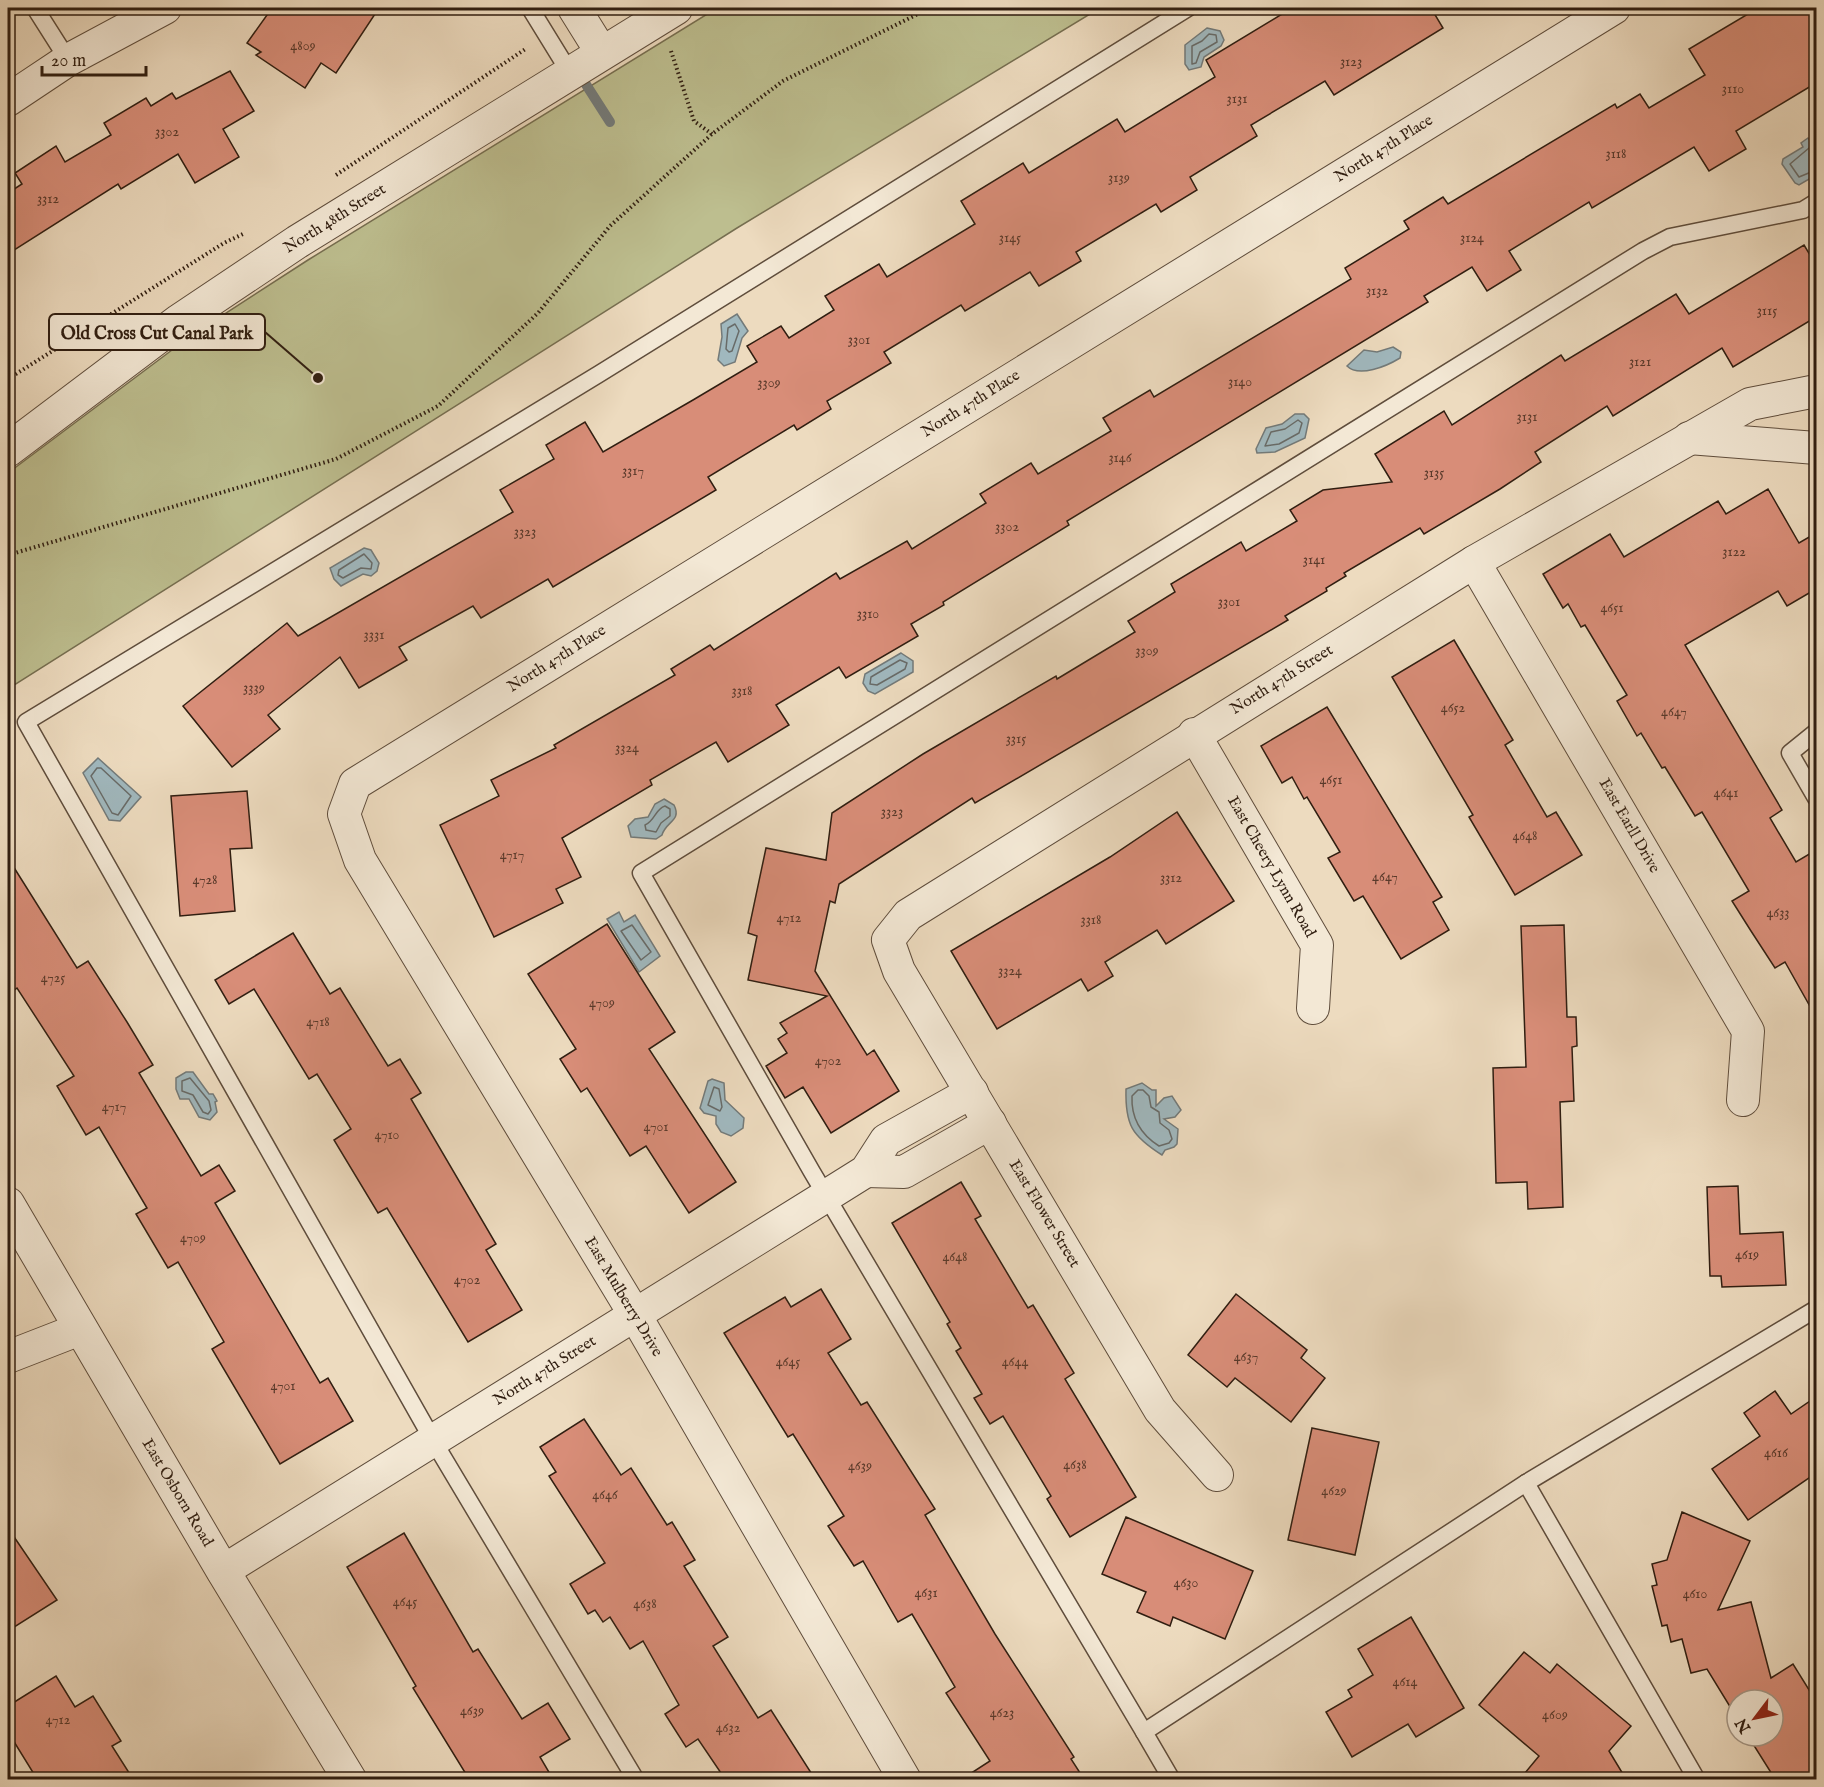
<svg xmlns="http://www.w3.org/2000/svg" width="1824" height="1787" viewBox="0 0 1824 1787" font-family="'IM FELL English',serif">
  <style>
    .green { fill: #bdbe8f; stroke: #766e50; stroke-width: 1.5 }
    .water { fill: #a0b8be; stroke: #737a79; stroke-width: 1.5 }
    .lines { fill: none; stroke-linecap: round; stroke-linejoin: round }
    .shore { stroke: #686b68; stroke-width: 1.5 }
    .stream { stroke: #737a79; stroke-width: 10 }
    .building { fill: #d88d78; stroke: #301e11; stroke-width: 1.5 }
    .service-casing { stroke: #5f4d3c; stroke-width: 19 }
    .minor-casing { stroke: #5f4d3c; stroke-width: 34 }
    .tertiary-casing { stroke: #5f4d3c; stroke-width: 35 }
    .path { stroke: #301e11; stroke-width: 4; stroke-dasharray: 1.5 3; stroke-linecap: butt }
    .service { stroke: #f3e8d5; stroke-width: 16 }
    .minor { stroke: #f3e8d5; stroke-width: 32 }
    .tertiary { stroke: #f3e8d5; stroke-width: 33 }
    .labels { text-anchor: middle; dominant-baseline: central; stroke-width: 6; stroke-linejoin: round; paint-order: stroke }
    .number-label { font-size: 14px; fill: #5a3a2b }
    .street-label { font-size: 16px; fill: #301e11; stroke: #f3e8d5 }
    .leader { fill: none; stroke: #301e11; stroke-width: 2 }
    .callout-dot { fill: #301e11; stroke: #f3e8d5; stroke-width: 2 }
    .callout { fill: #f3e8d5; stroke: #301e11; stroke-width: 2 }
    .callout-label { font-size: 18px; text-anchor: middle; font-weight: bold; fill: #301e11 }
  </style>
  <rect width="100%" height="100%" fill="#eddbbf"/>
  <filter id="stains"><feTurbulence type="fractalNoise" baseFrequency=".00333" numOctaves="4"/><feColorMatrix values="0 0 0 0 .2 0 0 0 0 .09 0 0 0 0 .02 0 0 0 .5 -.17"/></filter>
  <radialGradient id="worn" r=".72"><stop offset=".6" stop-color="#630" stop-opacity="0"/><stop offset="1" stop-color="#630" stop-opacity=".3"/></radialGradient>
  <path class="green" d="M717,8H1100L737,228L8,689V473L192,335L308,260Z"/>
  <g class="water">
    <path d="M1207,28L1220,31L1224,40L1221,46L1204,57L1201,67L1189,70L1185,64V45Z"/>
    <path d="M1808,138L1811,142L1816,139V175L1799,185L1795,183L1782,164L1783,159L1803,147L1801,143Z"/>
    <path d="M737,314L748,331L742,338L735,362L724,366L718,360L722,337L721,324Z"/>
    <path d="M1393,347L1401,352L1400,358C1387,366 1359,378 1347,366L1364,350L1377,352Z"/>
    <path d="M1295,414H1304L1309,419L1305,438L1275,452L1257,453L1256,449L1266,428L1282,424Z"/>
    <path d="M364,548L371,550L379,563L377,571L371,576L363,574L341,586L334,579L330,568Z"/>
    <path d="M901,653L913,661V672L875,694L868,691L863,683L865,674Z"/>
    <path d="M98,758L141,797L120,821L109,820L83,773Z"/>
    <path d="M664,799L674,805C682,821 666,821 662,835L656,839L631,837L628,826L635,819L648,817L655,804Z"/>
    <path d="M619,912L624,922L635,915L660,956L639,972L607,919Z"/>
    <path d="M186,1072H193L209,1094H213L217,1101L215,1102L217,1112L210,1120L199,1117L189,1099H180L176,1089V1078Z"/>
    <path d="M712,1079L724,1083L725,1100L744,1118L743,1128L731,1136L721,1132L716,1124V1116L704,1113L700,1108L708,1081Z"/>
    <path d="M1142,1083L1152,1090H1156V1106L1164,1098L1172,1096L1181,1110L1175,1117L1164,1119L1178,1129L1177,1144L1174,1147L1165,1150L1162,1155C1132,1136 1125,1125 1126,1089Z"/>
  </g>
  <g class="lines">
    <g class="shore">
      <path d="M1209,34L1216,35L1217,42L1200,52L1196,63L1192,64V46L1202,41Z"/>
      <path d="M1816,145L1809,148L1790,164L1799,177L1816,170"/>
      <path d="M735,324L739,331L732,351L729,352L726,349L728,328Z"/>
      <path d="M1298,420L1302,423L1299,433L1279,444L1265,446L1271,432L1285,429Z"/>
      <path d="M364,554L372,563L371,569L361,568L343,578L338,575L339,570Z"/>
      <path d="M900,660L907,663L905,669L877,685L870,684L871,677Z"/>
      <path d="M97,768H101L131,796L118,815L112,813L91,776Z"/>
      <path d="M665,806L670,809V816L661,823L656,832L646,830L645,825C655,821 655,809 665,806Z"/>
      <path d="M632,925L651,952L641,960L621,931Z"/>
      <path d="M190,1078L209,1101L211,1110L208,1114L203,1112L193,1095L182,1091V1081Z"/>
      <path d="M714,1087L719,1089L722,1107L720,1111L708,1105Z"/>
      <path d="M1138,1090H1143L1149,1096L1151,1107L1159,1112L1160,1123L1169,1130L1172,1139L1169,1143L1159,1146C1140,1134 1131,1118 1132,1096Z"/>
    </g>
    <path class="stream" d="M578,72L610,122"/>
  </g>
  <g class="building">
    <path d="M272,8H379L336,73L321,63L305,88L256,55L261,52L247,43Z"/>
    <path d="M1292,8H1431L1443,28L1334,95L1325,81L1251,125L1257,136L1190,177L1197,190L1161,212L1156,204L1076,252L1081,261L1039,286L1030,272L965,311L961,305L884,352L891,363L827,401L831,409L797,430L794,425L708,477L716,490L553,587L548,579L481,618L473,606L399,647L407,660L359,688L340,657L268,715L280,729L232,767L183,706L287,623L298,636L513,512L500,490L554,459L546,445L585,422L603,452L693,400L757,362L747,346L781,326L789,338L834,310L825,296L879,264L887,277L975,224L961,201L1023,163L1029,173L1117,119L1125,132L1215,77L1206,60Z"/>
    <path d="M1758,8H1816V83L1736,131L1746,149L1709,171L1694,147L1592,208L1589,202L1509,251L1521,270L1487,291L1472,267L1424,296L1428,302L1067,521L1069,525L943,602L944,605L911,624L918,636L846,678L839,667L776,705L789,725L728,762L716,742L650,780L652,785L562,838L581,877L556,889L563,903L494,937L440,825L499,796L491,780L556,748L554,745L675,675L671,669L710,645L714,650L836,573L840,579L907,541L912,549L986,503L980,494L1031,463L1038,474L1111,431L1103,418L1150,390L1154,397L1351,279L1345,268L1409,229L1404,221L1443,197L1448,204L1615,104L1617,108L1640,94L1649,108L1705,75L1689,49Z"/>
    <path d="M230,71L254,111L223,129L239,157L195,183L178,154L121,189L118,184L8,254V193L22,184L15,173L56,146L65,162L111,135L104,123L146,98L151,106L172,93L176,99Z"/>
    <path d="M1804,245L1816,265V317L1733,367L1722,348L1613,416L1607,406L1535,452L1541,462L1500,489L1424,534L1420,528L1344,573L1346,576L1326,588L1327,591L1285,616L1288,620L975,803L972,798L839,884L835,903L830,901L815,971L867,1055L874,1050L899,1091L831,1133L803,1087L785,1098L766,1066L787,1053L778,1039L787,1033L780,1023L827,996L748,980L757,936L748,933L766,848L826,860L832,813L923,754L1056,676L1057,679L1135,632L1128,621L1175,592L1171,584L1241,542L1246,551L1297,521L1290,510L1323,490L1392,482L1375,454L1444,411L1452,425L1561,355L1565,361L1676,294L1689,314Z"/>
    <path d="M1768,489L1799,543L1816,533V589L1787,606L1778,591L1685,645L1782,810L1770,818L1796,862L1816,850V1017L1785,962L1775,968L1751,931L1732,901L1749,891L1702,812L1695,816L1665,767L1662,768L1641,733L1637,736L1617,701L1627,695L1585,625L1581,627L1568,604L1563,608L1543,574L1610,534L1624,557L1718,501L1726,514Z"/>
    <path d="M1454,640L1513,740L1505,745L1547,817L1556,812L1582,855L1515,895L1469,817L1473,815L1392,677Z"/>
    <path d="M1327,707L1442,897L1433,902L1449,930L1401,959L1363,896L1354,901L1328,858L1340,852L1307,797L1304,799L1292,777L1282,783L1261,746Z"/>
    <path d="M247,791L252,848L230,849L235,911L180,916L171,796Z"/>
    <path d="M1177,812L1234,901L1166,944L1157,930L1105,962L1113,976L1088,991L1081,979L997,1029L951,951L1110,857Z"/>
    <path d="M8,858L77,968L88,961L127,1022L153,1065L139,1073L201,1176L219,1165L235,1191L215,1203L320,1383L328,1378L353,1421L280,1464L212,1349L224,1342L178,1262L168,1268L136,1214L147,1208L99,1127L86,1135L57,1086L74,1076L17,988L8,995Z"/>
    <path d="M607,924L675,1032L649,1049L736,1182L689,1213L646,1146L630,1156L587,1088L581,1092L560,1059L576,1049L528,974Z"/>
    <path d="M1564,925L1567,1017H1576L1577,1046L1572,1047L1574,1101L1560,1102L1563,1207L1528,1209L1527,1182L1496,1183L1493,1068L1526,1067L1521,926Z"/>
    <path d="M293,933L330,994L340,988L388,1066L400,1059L421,1093L411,1099L496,1244L486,1250L522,1310L468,1342L387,1208L378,1213L334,1140L351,1129L317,1074L309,1079L254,989L229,1004L215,980Z"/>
    <path d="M961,1182L981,1216L975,1219L1028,1308L1033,1305L1074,1373L1065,1379L1136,1497L1070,1537L1047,1499L1051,1496L1003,1416L990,1424L974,1398L982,1394L956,1351L961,1348L947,1324L950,1322L892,1223Z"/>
    <path d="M1738,1186L1740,1234L1783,1232L1786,1285L1722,1287L1721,1276H1710L1707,1187Z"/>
    <path d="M821,1289L851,1339L828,1353L861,1405L867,1402L935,1509L925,1515L995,1634L1074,1757L1071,1759L1084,1779H962L990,1761L946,1693L955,1687L912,1614L898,1622L863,1561L854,1566L828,1526L844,1516L793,1434L788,1437L724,1333L785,1297L791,1307Z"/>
    <path d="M1236,1294L1307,1350L1301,1358L1325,1378L1291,1422L1235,1378L1227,1387L1188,1355Z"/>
    <path d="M1775,1391L1791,1414L1816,1397V1473L1748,1520L1712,1469L1760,1436L1744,1413Z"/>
    <path d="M584,1419L621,1475L631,1468L667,1525L672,1522L695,1560L684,1566L728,1637L713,1646L758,1718L771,1710L815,1779H725L698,1739L686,1747L665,1714L679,1705L643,1641L630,1649L610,1617L603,1622L595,1610L588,1614L570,1584L605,1563L549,1476L556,1472L540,1447Z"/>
    <path d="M1312,1428L1379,1442L1355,1555L1288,1540Z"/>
    <path d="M1682,1512L1750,1541L1718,1610L1751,1602L1771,1678L1793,1664L1816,1701V1779H1775L1748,1736H1773V1700H1737V1718L1707,1669L1691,1673L1682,1639L1671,1642L1667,1625L1662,1626L1652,1586L1657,1585L1652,1564L1667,1560Z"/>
    <path d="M1126,1517L1253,1571L1225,1639L1173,1617L1170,1626L1137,1612L1146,1592L1102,1574Z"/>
    <path d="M8,1528L57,1600L8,1631Z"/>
    <path d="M404,1533L473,1652L478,1649L522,1719L548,1703L570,1739L540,1757L553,1779H469L413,1688L416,1686L347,1567Z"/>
    <path d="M1411,1617L1464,1708L1416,1737L1408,1724L1352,1757L1326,1712L1352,1697L1348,1690L1373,1675L1358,1649Z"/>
    <path d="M1524,1652L1550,1673L1557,1664L1631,1726L1609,1751L1626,1779H1520L1539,1756L1479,1705Z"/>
    <path d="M56,1676L75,1707L93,1696L121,1741L112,1746L133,1779H37L8,1732V1706Z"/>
  </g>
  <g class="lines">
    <g class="service-casing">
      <g id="service">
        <path d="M35,8L68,60"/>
        <path d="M530,8L570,73"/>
        <path d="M1816,732L1790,753L1816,798"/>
        <path d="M1526,1483L1697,1780"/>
        <path d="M1144,1732L812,1172L641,873L1643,251L1670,237L1803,210L1816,202"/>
        <path d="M636,1780L434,1442L26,722L599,374L1188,8"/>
        <path d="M1172,1780L1144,1732L1526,1483L1816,1309"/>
      </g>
    </g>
    <g class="minor-casing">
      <g id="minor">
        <path d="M574,8L602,53"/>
        <path d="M8,100L68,60L165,8"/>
        <path d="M1689,438L1816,448"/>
        <path d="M1474,562L1748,1031L1743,1100"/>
        <path d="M1194,734L1317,945L1313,1008"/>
        <path d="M866,1171L904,1172L990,1123"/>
        <path d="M8,1357L80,1329"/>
        <path d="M1217,1475L1160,1410L899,971L888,940L908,915L1474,562L1750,404L1816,391"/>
        <path d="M223,1571L826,1196L866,1171L886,1140L972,1092"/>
        <path d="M905,1780L635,1315L360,860L344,814L355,784L1614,8"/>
      </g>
    </g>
    <g class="tertiary-casing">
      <g id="tertiary">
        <path d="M8,450L179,321L297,242L676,8"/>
        <path d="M8,1204L223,1571L350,1780"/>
      </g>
    </g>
    <g class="path">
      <path d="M671,51L694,121L712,134"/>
      <path d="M336,175L527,48"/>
      <path d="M8,379L224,243L245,233"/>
      <path d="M8,555L336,459L438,406L538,313L610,226L712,134L783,81L930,8"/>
    </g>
    <use href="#service" class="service"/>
    <use href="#minor" class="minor"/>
    <use href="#tertiary" class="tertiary"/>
  </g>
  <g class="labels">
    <g class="number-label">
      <text x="303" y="46">4809</text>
      <text x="1351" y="62">3123</text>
      <text x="1733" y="89">3110</text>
      <text x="1237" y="99">3131</text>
      <text x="167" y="132">3302</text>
      <text x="1616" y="154">3118</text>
      <text x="1119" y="178">3139</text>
      <text x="48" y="199">3312</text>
      <text x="1010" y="238">3145</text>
      <text x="1472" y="238">3124</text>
      <text x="1377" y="291">3132</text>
      <text x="1767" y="311">3115</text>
      <text x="859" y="340">3301</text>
      <text x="1640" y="362">3121</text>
      <text x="1240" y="382">3140</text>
      <text x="769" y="383">3309</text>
      <text x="1527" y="417">3131</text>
      <text x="1120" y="458">3146</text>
      <text x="633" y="471">3317</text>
      <text x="1434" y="473">3135</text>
      <text x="1007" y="527">3302</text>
      <text x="525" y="532">3323</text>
      <text x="1734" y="552">3122</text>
      <text x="1314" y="560">3141</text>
      <text x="1229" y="602">3301</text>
      <text x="1612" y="608">4651</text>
      <text x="868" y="614">3310</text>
      <text x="374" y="635">3331</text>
      <text x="1147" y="651">3309</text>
      <text x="254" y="688">3339</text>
      <text x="742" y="691">3318</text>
      <text x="1453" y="708">4652</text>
      <text x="1674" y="712">4647</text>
      <text x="1016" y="739">3315</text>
      <text x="627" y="748">3324</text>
      <text x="1331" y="780">4651</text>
      <text x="1726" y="793">4641</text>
      <text x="892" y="812">3323</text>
      <text x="1525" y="836">4648</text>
      <text x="512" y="855">4717</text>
      <text x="1385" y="877">4647</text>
      <text x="1171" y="878">3312</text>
      <text x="205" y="880">4728</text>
      <text x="1778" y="913">4633</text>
      <text x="789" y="918">4712</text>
      <text x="1091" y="920">3318</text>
      <text x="1010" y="971">3324</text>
      <text x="53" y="978">4725</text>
      <text x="602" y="1003">4709</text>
      <text x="318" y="1022">4718</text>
      <text x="828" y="1061">4702</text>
      <text x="114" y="1107">4717</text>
      <text x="656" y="1127">4701</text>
      <text x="387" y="1135">4710</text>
      <text x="193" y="1238">4709</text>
      <text x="1747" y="1255">4619</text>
      <text x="955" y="1257">4648</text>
      <text x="467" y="1280">4702</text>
      <text x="1246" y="1357">4637</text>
      <text x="788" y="1362">4645</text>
      <text x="1015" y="1362">4644</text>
      <text x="283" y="1386">4701</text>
      <text x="1776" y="1453">4616</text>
      <text x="1075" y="1465">4638</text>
      <text x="860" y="1466">4639</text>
      <text x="1334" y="1491">4629</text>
      <text x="605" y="1495">4646</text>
      <text x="1186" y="1583">4630</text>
      <text x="926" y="1593">4631</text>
      <text x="1695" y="1594">4610</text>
      <text x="405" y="1602">4645</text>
      <text x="645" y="1604">4638</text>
      <text x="1405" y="1682">4614</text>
      <text x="472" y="1711">4639</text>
      <text x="1002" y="1713">4623</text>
      <text x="1555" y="1715">4609</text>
      <text x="58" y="1720">4712</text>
      <text x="728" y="1728">4632</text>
    </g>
    <g class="street-label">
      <text transform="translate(1384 149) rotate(-32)">North 47th Place</text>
      <text transform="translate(335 219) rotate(-32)">North 48th Street</text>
      <text transform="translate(971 404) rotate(-32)">North 47th Place</text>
      <text transform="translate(557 659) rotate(-32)">North 47th Place</text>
      <text transform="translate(1282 680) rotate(-32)">North 47th Street</text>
      <text transform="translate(1629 826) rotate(60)">East Earll Drive</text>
      <text transform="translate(1271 867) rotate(60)">East Cheery Lynn Road</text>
      <text transform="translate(1044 1214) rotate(59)">East Flower Street</text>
      <text transform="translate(623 1297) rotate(59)">East Mulberry Drive</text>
      <text transform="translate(545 1371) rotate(-32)">North 47th Street</text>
      <text transform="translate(177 1493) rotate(59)">East Osborn Road</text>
    </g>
  </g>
  <path class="leader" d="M318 378L265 332"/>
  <circle class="callout-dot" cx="318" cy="378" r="6"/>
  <rect class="callout" x="49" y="314" width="216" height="36" rx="6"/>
  <g class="callout-label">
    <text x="157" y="339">Old Cross Cut Canal Park</text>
  </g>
  <rect width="1824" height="1787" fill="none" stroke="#eddbbf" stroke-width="30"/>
  <rect x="9" y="9" width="1806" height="1769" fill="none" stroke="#301e11" stroke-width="3"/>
  <rect x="15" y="15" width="1794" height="1757" fill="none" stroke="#301e11" stroke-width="1.5"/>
  <g transform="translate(1755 1718) rotate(238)"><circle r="28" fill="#f3e8d5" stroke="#a59787" stroke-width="1.5"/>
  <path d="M0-4.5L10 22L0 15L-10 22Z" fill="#8f2418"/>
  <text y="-9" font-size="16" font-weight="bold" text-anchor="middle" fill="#301e11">N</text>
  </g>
  <path d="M42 66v9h104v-9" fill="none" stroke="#301e11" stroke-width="3"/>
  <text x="51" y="66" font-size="18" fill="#301e11" stroke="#f3e8d5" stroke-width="4.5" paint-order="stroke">20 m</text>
  <rect width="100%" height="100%" filter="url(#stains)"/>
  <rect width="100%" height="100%" fill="url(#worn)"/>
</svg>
